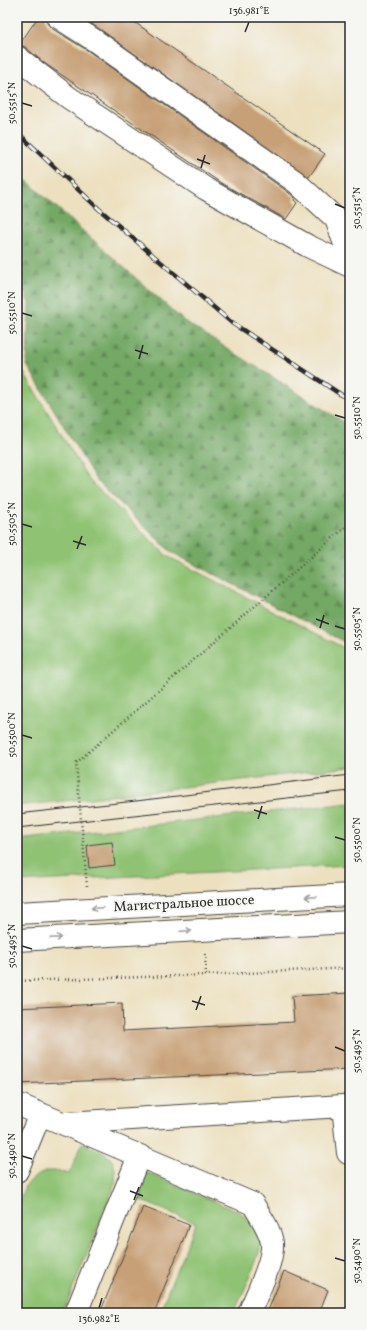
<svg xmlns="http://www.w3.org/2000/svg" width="367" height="1330" viewBox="0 0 367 1330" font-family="Vollkorn,serif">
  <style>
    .green { fill: #8fc273; stroke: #5d764f }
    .forest { fill: url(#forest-firs); stroke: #4f6a48 }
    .building { fill: #c7a077 }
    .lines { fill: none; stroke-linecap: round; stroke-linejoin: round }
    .minor-casing { stroke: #484641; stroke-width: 24 }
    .major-casing { stroke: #484641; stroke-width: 24 }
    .path { stroke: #484641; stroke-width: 2.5; stroke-dasharray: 1 3; stroke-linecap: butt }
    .minor { stroke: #fff; stroke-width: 22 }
    .major { stroke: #fff; stroke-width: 22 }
    .tram { stroke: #2b2b2b; stroke-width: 1 }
    .rail-casing { stroke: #2b2b2b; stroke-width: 4.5 }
    .rail { stroke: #f6f6f2; stroke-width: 3; stroke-dasharray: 9; stroke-linecap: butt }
    .oneway { stroke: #a0a0a0 }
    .ticks { fill: none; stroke: #2b2b2b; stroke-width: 1.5 }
    .labels { text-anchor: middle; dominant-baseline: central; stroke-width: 4; stroke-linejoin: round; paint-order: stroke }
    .street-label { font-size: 14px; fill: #2b2b2b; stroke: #f6f6f2 }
    .neatline { fill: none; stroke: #2b2b2b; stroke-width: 1.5 }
    .ticks-label { font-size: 10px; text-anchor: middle; fill: #2b2b2b }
  </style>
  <defs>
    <pattern id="forest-firs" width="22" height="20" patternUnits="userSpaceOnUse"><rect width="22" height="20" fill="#73a865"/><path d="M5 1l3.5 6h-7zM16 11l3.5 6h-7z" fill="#5f8953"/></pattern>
  </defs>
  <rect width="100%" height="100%" fill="#f6f6f2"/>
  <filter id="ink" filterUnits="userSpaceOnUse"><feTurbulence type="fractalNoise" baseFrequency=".025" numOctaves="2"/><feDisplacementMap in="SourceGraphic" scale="8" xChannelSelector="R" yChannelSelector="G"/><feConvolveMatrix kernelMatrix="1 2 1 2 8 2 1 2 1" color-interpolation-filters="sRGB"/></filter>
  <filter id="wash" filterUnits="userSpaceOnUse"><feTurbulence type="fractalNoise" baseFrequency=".012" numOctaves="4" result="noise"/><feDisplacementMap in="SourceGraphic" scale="16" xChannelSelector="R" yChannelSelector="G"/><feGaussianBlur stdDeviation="0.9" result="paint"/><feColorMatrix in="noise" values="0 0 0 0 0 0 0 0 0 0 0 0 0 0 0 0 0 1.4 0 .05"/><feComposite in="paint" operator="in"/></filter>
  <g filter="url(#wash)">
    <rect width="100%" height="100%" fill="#ece0bf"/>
    <g class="green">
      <path d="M22,370L89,480L167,556L350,651V767L109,796L17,806V371Z"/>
      <path d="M350,803V865L17,882V840Z"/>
      <path d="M82,1143C106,1153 118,1155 115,1184L63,1313H17V1207L25,1186L35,1177L46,1171H57L69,1174Z"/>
      <path d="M139,1173H148L239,1212C248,1218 259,1227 261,1237C264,1250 240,1299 234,1313H159L196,1223L130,1196Z"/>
    </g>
    <path class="forest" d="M17,172L184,321L350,426V645L171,552L96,480L27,365L29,303L17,276Z"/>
    <g id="blocks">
      <g class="building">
        <path d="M38,17H46L47,23L51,28L87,50L288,192L295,198L294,200L297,203L286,219L221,183L44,63L25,47L19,45Z"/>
        <path d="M81,17H127L325,154L309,177L101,30Z"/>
        <path d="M112,842L115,865L89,868L87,845Z"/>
        <path d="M350,993V1069L17,1084V1008L122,1003L123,1031L294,1022L292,996Z"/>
        <path d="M143,1207L189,1225L154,1313H100Z"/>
        <path d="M284,1271L328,1290L319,1313H267Z"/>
      </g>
    </g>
  </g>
  <g filter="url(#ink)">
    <use href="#blocks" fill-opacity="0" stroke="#484641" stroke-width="1"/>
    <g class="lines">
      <g class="minor-casing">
        <g id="minor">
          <path d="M58,17L94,40L296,182L336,219L350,258"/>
          <path d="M17,57L68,97L206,189L308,246L350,266"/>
          <path d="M17,1104L253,1204C260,1216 270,1229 272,1243C274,1261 256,1296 249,1313"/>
          <path d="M67,1123L343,1106L348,1153H350"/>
          <path d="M17,1171L40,1114"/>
          <path d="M76,1313L139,1156"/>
        </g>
      </g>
      <g class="major-casing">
        <g id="major">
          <path d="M17,913L350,895"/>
          <path d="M17,940L350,922"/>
        </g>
      </g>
      <g class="path">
        <path d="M87,886L76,763L350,523"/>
        <path d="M205,954L206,975"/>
        <path d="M17,981L206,975L350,968"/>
      </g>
      <use href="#minor" class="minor"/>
      <use href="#major" class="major"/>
      <g class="tram">
        <path d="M17,814L136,801L350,775"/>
        <path d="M17,828L350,791"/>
      </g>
      <g class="rail-casing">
        <path id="rail" d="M17,132L99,209L232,323L340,394L350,399"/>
      </g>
      <use href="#rail" class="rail"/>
    </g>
    <defs><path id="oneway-shaft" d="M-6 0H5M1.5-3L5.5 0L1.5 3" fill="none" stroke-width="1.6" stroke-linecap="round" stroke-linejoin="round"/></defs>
    <g class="oneway">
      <use href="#oneway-shaft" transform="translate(311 897) rotate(177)"/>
      <use href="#oneway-shaft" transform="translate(97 908) rotate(177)"/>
      <use href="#oneway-shaft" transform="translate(186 931) rotate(-3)"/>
      <use href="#oneway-shaft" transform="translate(56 938) rotate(-3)"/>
    </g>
  </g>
  <path class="ticks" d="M245,32L249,22M22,103L32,106M197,159L210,164M201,168L205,155M335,204L345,208M22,313L32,316M135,350L148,354M139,359L143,345M335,415L345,418M22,524L32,527M73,541L86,545M77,549L82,536M316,619L329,624M335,626L345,629M320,628L324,615M22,735L32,738M254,810L267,814M258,819L262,806M335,837L345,840M22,946L32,949M192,1001L205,1005M196,1010L201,996M335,1047L345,1051M22,1156L32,1159M130,1191L143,1196M134,1200L139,1187M335,1258L345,1261M99,1308L102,1298"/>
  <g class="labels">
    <g class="street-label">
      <text transform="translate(184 904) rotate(-3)">Магистральное шоссе</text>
    </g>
  </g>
  <rect width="367" height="1330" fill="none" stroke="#f6f6f2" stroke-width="44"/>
  <rect x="22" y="22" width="323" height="1286" class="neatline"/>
  <g class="ticks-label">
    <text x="249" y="14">136.981°E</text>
    <text transform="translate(11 103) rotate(-90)" y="4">50.5515°N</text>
    <text transform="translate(356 208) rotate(-90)" y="4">50.5515°N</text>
    <text transform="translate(11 313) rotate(-90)" y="4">50.5510°N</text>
    <text transform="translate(356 418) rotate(-90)" y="4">50.5510°N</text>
    <text transform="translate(11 524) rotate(-90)" y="4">50.5505°N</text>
    <text transform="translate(356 629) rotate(-90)" y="4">50.5505°N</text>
    <text transform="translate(11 735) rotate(-90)" y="4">50.5500°N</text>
    <text transform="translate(356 840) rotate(-90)" y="4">50.5500°N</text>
    <text transform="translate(11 946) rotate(-90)" y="4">50.5495°N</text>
    <text transform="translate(356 1051) rotate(-90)" y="4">50.5495°N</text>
    <text transform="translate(11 1156) rotate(-90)" y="4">50.5490°N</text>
    <text transform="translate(356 1261) rotate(-90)" y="4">50.5490°N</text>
    <text x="99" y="1322">136.982°E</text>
  </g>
</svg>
